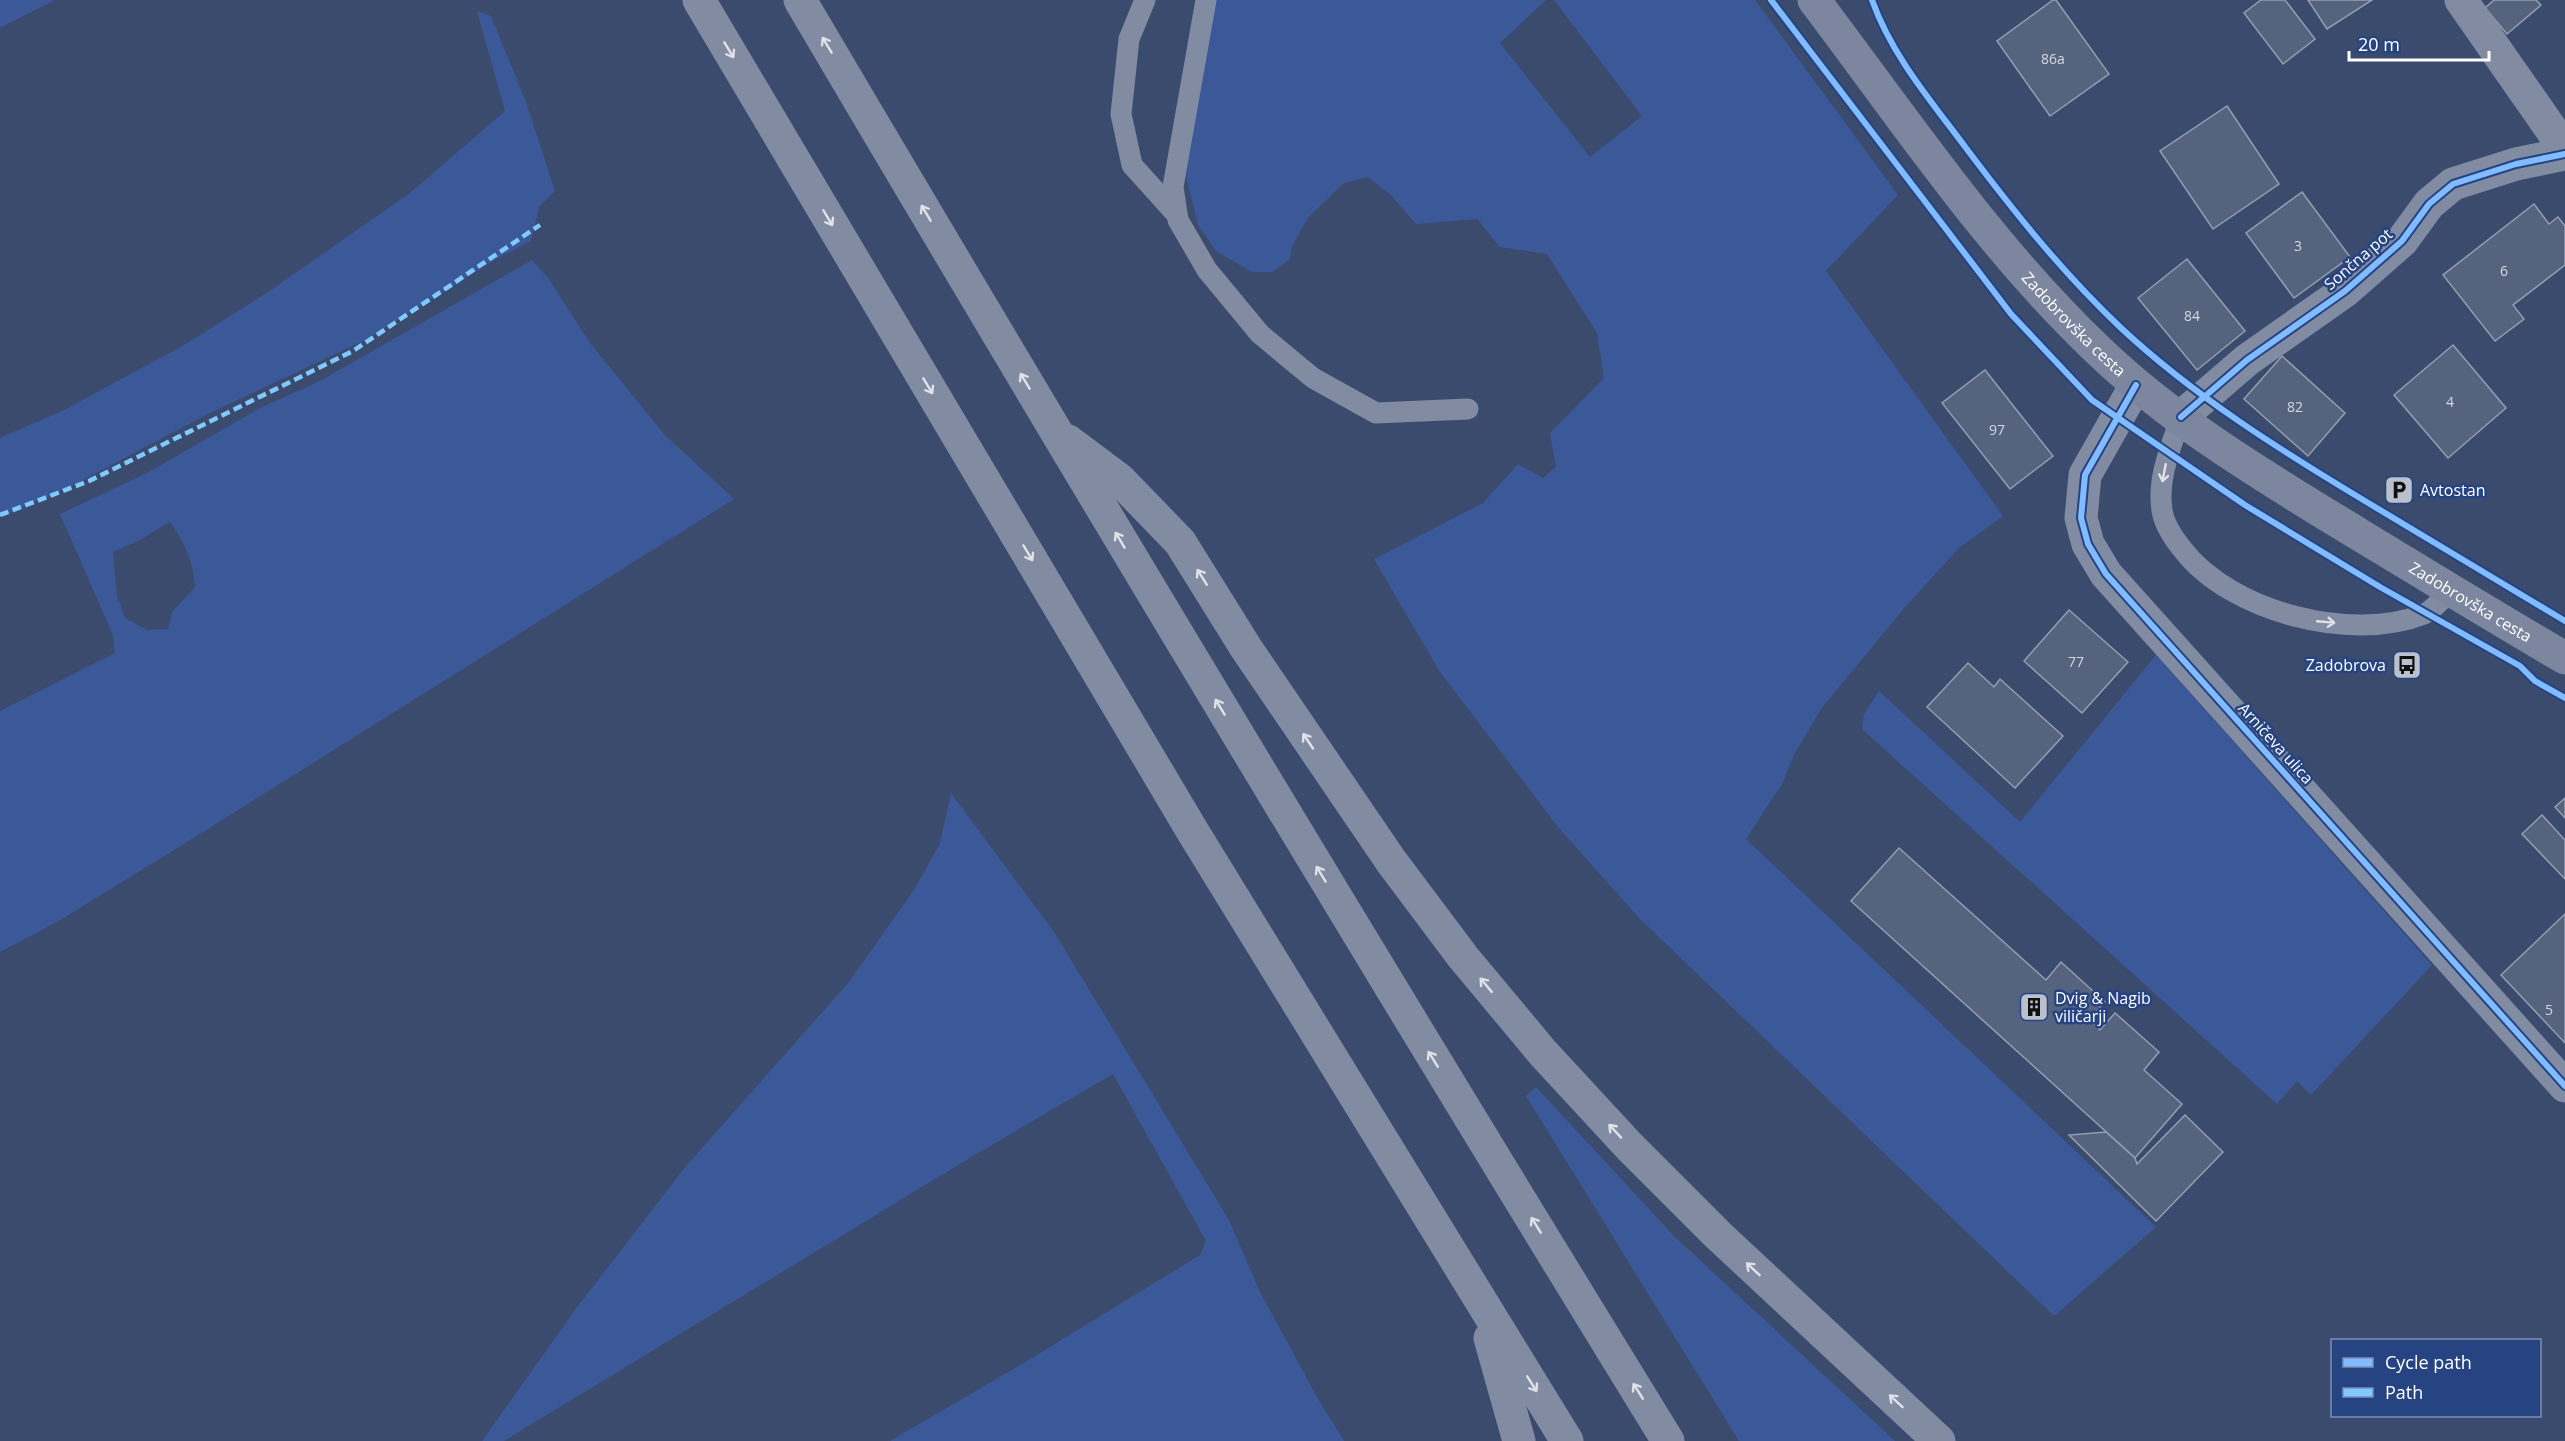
<svg xmlns="http://www.w3.org/2000/svg" width="2565" height="1441" viewBox="0 0 2565 1441" font-family="'Open Sans',sans-serif">
  <style>
    .green { fill: #3b5998; fill-rule: evenodd }
    .building { fill: #56637e; stroke: #949eb1; stroke-width: 1.5 }
    .lines { fill: none; stroke-linecap: round; stroke-linejoin: round }
    .service { stroke: #818ca3; stroke-width: 21 }
    .minor { stroke: #818ca3; stroke-width: 33 }
    .secondary { stroke: #7c879f; stroke-width: 33 }
    .motorway { stroke: #818ca3; stroke-width: 33 }
    .quiet { stroke: #80caff; stroke-width: 4.5; stroke-dasharray: 9 4.5; stroke-linecap: butt }
    .cycleway-casing { stroke: #264382; stroke-width: 10 }
    .cycleway { stroke: #80bcff; stroke-width: 6 }
    .oneway { stroke: #e0e2e8 }
    .labels { text-anchor: middle; dominant-baseline: central; stroke-width: 5; stroke-linejoin: round; paint-order: stroke }
    .number-label { font-size: 14px; fill: #d5d8df }
    .street-label { font-size: 16px; fill: #fff; stroke: #264382 }
    .poi-label { font-size: 16px; fill: #fff; stroke: #264382; text-anchor: start }
  </style>
  <rect width="100%" height="100%" fill="#3b4b6d"/>
  <g class="green">
    <path d="M0,0H55L0,28Z"/>
    <path d="M1215,0H1546L1500,43L1590,157L1642,116L1554,0H1755L1898,195L1826,271L2003,516L1959,548L1906,606L1821,709L1795,753L1782,784L1746,839L2156,1227L2054,1316L1640,919L1558,827L1440,672L1374,559L1483,503L1518,464L1543,478L1556,467L1550,433L1604,378L1597,333L1547,254L1500,247L1477,219L1416,224L1391,195L1368,177L1344,183L1308,218L1292,246L1290,259L1272,272H1252L1217,252L1198,225L1186,176Z"/>
    <path d="M477,11L491,16L526,102L555,191L539,207L531,241L498,258L367,339L210,413L66,489L0,517V438L64,410L184,345L268,292L410,193L505,111Z"/>
    <path d="M532,260L548,278L590,343L664,434L734,499L179,847L57,922L0,952V711L115,653L113,635L60,514L147,473L258,409L320,381ZM170,522C185,543 193,561 195,587L172,612L168,629L147,630L125,618L117,596L113,552L138,541Z"/>
    <path d="M2156,655L2432,965L2311,1095L2297,1081L2277,1104L1862,729L1864,714L1879,691L2020,822Z"/>
    <path d="M951,793L1054,932L1229,1220L1260,1292L1317,1397L1344,1441H890L1027,1361L1200,1255L1206,1241L1113,1074L973,1156L504,1441H482L575,1310L686,1166L849,982L916,887L940,843Z"/>
    <path d="M1536,1087L1674,1236L1895,1441H1739L1526,1096Z"/>
  </g>
  <g class="building">
    <path d="M2053,0H2056L2109,74L2050,116L1997,41Z"/>
    <path d="M2261,0H2285L2315,39L2283,64L2244,13Z"/>
    <path d="M2308,0H2372L2327,29Z"/>
    <path d="M2494,0H2536L2541,5L2507,34L2485,8Z"/>
    <path d="M2227,106L2279,184L2213,229L2160,151Z"/>
    <path d="M2302,192L2350,257L2294,298L2246,233Z"/>
    <path d="M2534,204L2549,224L2558,217L2565,226V265L2513,305L2524,319L2495,341L2443,275Z"/>
    <path d="M2187,259L2245,331L2197,370L2138,298Z"/>
    <path d="M2453,345L2506,408L2448,458L2394,395Z"/>
    <path d="M2282,356L2345,413L2308,456L2244,399Z"/>
    <path d="M1985,370L2053,456L2010,489L1942,403Z"/>
    <path d="M2069,610L2128,662L2082,713L2024,661Z"/>
    <path d="M1968,663L1994,687L2000,679L2063,736L2015,788L1927,707Z"/>
    <path d="M2565,798V818L2555,807Z"/>
    <path d="M2542,815L2565,840V879L2522,834Z"/>
    <path d="M1899,848L2046,980L2061,962L2105,1002L2089,1019L2100,1030L2115,1013L2159,1052L2144,1070L2182,1104L2135,1158L1851,901Z"/>
    <path d="M2565,914V1043L2501,975Z"/>
    <path d="M2185,1115L2223,1152L2156,1221L2069,1135L2106,1132L2135,1158L2137,1164Z"/>
  </g>
  <g class="lines">
    <g class="service">
      <path d="M1145,0L1129,39L1121,114L1132,165L1177,215"/>
      <path d="M1206,0L1173,187L1178,220L1207,270L1260,334L1313,378L1376,413L1468,409"/>
      <path d="M2181,417C2171,447 2157,478 2162,510C2164,525 2174,539 2183,550C2231,612 2352,643 2424,614C2434,610 2443,597 2451,590"/>
    </g>
    <g class="minor">
      <path d="M2461,0L2565,149"/>
      <path d="M2136,385L2085,475L2081,518L2088,544L2106,574L2565,1086"/>
      <path d="M2181,417L2247,360L2345,291L2402,241L2429,204L2453,184L2516,164L2565,154"/>
    </g>
    <path class="secondary" id="s1" d="M1814,0C1905,120 1989,247 2099,351C2175,424 2270,480 2360,535C2428,576 2496,618 2565,658"/>
    <g class="motorway">
      <path d="M699,0L1193,832L1567,1441"/>
      <path d="M800,0C1085,483 1374,963 1668,1441"/>
      <path d="M1068,441L1120,480L1180,542L1246,648L1391,861L1463,957L1543,1053L1629,1146L1718,1235L1939,1441"/>
      <path d="M1490,1338L1519,1441"/>
    </g>
    <path class="quiet" d="M0,515L89,481L353,351L540,225"/>
    <g class="cycleway-casing">
      <g id="cycleway">
        <path d="M1771,0L2011,314L2092,400L2245,505L2380,587L2520,666L2535,681L2565,698"/>
        <path d="M1872,0C1892,56 1931,101 1966,148C2015,213 2062,272 2121,328C2194,396 2280,450 2365,501C2432,541 2498,581 2565,621"/>
        <path d="M2136,385L2085,475L2081,518L2088,544L2106,574L2565,1086"/>
        <path d="M2181,417L2247,360L2345,291L2402,241L2429,204L2453,184L2516,164L2565,154"/>
      </g>
    </g>
    <use href="#cycleway" class="cycleway"/>
  </g>
  <defs><path id="oneway-shaft" d="M-6 0H5M1.5-3L5.5 0L1.5 3" fill="none" stroke-width="1.6" stroke-linecap="round" stroke-linejoin="round" transform="scale(1.5)"/></defs>
  <g class="oneway">
    <use href="#oneway-shaft" transform="translate(827 45) rotate(-121)"/>
    <use href="#oneway-shaft" transform="translate(729 50) rotate(59)"/>
    <use href="#oneway-shaft" transform="translate(926 213) rotate(-121)"/>
    <use href="#oneway-shaft" transform="translate(828 218) rotate(59)"/>
    <use href="#oneway-shaft" transform="translate(1025 381) rotate(-121)"/>
    <use href="#oneway-shaft" transform="translate(928 386) rotate(59)"/>
    <use href="#oneway-shaft" transform="translate(2164 473) rotate(101)"/>
    <use href="#oneway-shaft" transform="translate(1120 540) rotate(-121)"/>
    <use href="#oneway-shaft" transform="translate(1028 553) rotate(59)"/>
    <use href="#oneway-shaft" transform="translate(1202 577) rotate(-122)"/>
    <use href="#oneway-shaft" transform="translate(2326 622) rotate(5)"/>
    <use href="#oneway-shaft" transform="translate(1220 707) rotate(-121)"/>
    <use href="#oneway-shaft" transform="translate(1308 741) rotate(-124)"/>
    <use href="#oneway-shaft" transform="translate(1321 874) rotate(-121)"/>
    <use href="#oneway-shaft" transform="translate(1486 985) rotate(-130)"/>
    <use href="#oneway-shaft" transform="translate(1433 1059) rotate(-122)"/>
    <use href="#oneway-shaft" transform="translate(1615 1131) rotate(-133)"/>
    <use href="#oneway-shaft" transform="translate(1536 1225) rotate(-122)"/>
    <use href="#oneway-shaft" transform="translate(1753 1269) rotate(-137)"/>
    <use href="#oneway-shaft" transform="translate(1532 1384) rotate(58)"/>
    <use href="#oneway-shaft" transform="translate(1638 1391) rotate(-122)"/>
    <use href="#oneway-shaft" transform="translate(1896 1401) rotate(-137)"/>
  </g>
  <defs>
    <g id="parking-square" transform="scale(1.5)"><rect x="-9" y="-9" width="18" height="18" rx="4" fill="#bac0cc" stroke="#264382"/><path d="M-3.5-5.5H1a3.5 3.5 0 0 1 0 7H-1V5.5H-3.5ZM-1-3.4V-.6H.8a1.4 1.4 0 0 0 0-2.8Z" fill="#111"/></g>
    <g id="bus-square" transform="scale(1.5)"><rect x="-9" y="-9" width="18" height="18" rx="4" fill="#bac0cc" stroke="#264382"/><path d="M-5-6H5V4H4V6H2V4H-2V6H-4V4H-5ZM-3.5-4V0h7V-4ZM-3.5 1.2v1.5H-2V1.2ZM2 1.2v1.5H3.5V1.2Z" fill="#111"/></g>
    <g id="building-square" transform="scale(1.5)"><rect x="-9" y="-9" width="18" height="18" rx="4" fill="#bac0cc" stroke="#264382"/><path d="M-4-6H4V6H1V3H-1V6H-4ZM-2.5-4.3h1.7v1.8h-1.7ZM.8-4.3h1.7v1.8H.8ZM-2.5-1h1.7V.8h-1.7ZM.8-1h1.7V.8H.8Z" fill="#111"/></g>
  </defs>
  <g fill-rule="evenodd">
    <use href="#parking-square" x="2399" y="490"/>
    <use href="#bus-square" x="2407" y="665"/>
    <use href="#building-square" x="2034" y="1007"/>
  </g>
  <g class="labels">
    <g class="number-label">
      <text x="2053" y="58">86a</text>
      <text x="2298" y="245">3</text>
      <text x="2504" y="270">6</text>
      <text x="2192" y="315">84</text>
      <text x="2450" y="401">4</text>
      <text x="2295" y="406">82</text>
      <text x="1997" y="429">97</text>
      <text x="2076" y="661">77</text>
      <text x="2549" y="1009">5</text>
    </g>
    <g class="street-label">
      <text transform="translate(2358 259) rotate(-41)">Sončna pot</text>
      <text stroke="none"><textPath href="#s1" startOffset="416">Zadobrovška cesta</textPath></text>
      <text stroke="none"><textPath href="#s1" startOffset="902">Zadobrovška cesta</textPath></text>
      <text transform="translate(2276 743) rotate(48)">Arničeva ulica</text>
    </g>
    <g class="poi-label">
      <text x="2420" y="490">Avtostan</text>
      <text x="2386" y="665" text-anchor="end">Zadobrova</text>
      <text x="2055" y="998">Dvig &amp; Nagib<tspan x="2055" dy="18">viličarji</tspan></text>
    </g>
  </g>
  <rect x="2331" y="1339" width="210" height="78" fill="#264382" stroke="#7d8eb4" stroke-width="1.5"/>
  <rect x="2343" y="1358" width="30" height="9" fill="#80bcff" stroke="#7d8eb4" stroke-width="1.5"/>
  <text x="2385" y="1369" font-size="18" fill="#ffffff">Cycle path</text>
  <rect x="2343" y="1388" width="30" height="9" fill="#80caff" stroke="#7d8eb4" stroke-width="1.5"/>
  <text x="2385" y="1399" font-size="18" fill="#ffffff">Path</text>
  <path d="M2349 51v9h140v-9" fill="none" stroke="#ffffff" stroke-width="3"/>
  <text x="2358" y="51" font-size="18" fill="#ffffff" stroke="#264382" stroke-width="4.5" paint-order="stroke">20 m</text>
</svg>
